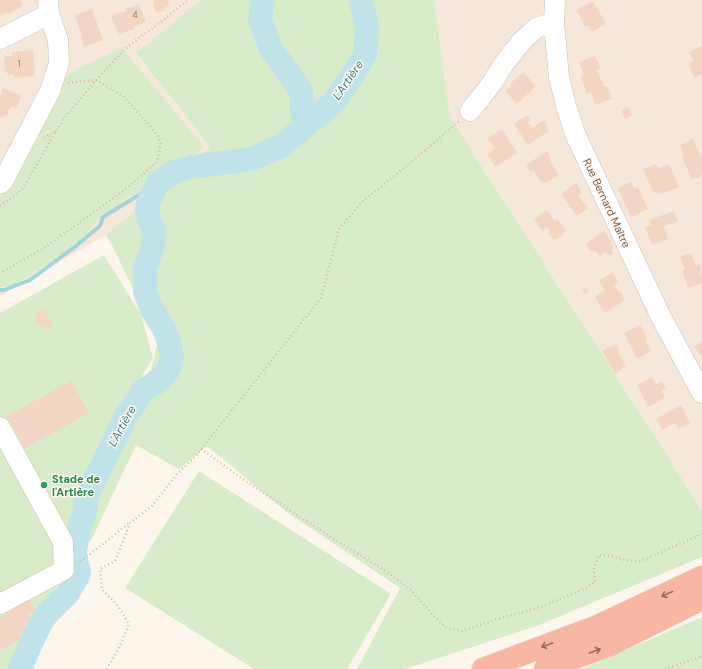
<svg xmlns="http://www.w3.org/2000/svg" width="702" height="669" viewBox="0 0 702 669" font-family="'DM Sans',sans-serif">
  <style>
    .residential { fill: #f5e8da }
    .green { fill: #d8ecc9 }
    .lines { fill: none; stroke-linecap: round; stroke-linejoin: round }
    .stream { stroke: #a5d3da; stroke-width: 4 }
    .river { stroke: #bfe3e8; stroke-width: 24 }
    .building { fill: #f3d5c3 }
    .minor-casing { stroke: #d1beb0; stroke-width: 21 }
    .highway-casing { stroke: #dad1cd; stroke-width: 23 }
    .path { stroke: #d9b8a5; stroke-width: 2.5; stroke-dasharray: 1 3; stroke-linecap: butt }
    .minor { stroke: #fff; stroke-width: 20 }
    .highway { stroke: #f7b7a3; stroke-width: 22 }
    .oneway { stroke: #936e5e }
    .leisure-dot { fill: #2e9e5b; stroke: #fffaf3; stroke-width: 1.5 }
    .labels { text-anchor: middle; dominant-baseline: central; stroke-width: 3; stroke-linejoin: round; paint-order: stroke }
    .number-label { font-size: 9px; fill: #987a6a }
    .street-label { font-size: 11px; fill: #7a5c4d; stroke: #fffaf3 }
    .leisure-label { font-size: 11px; font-weight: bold; fill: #27864d; stroke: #fffaf3; text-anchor: start }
    .water-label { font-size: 12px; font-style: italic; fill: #437c86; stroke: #fffaf3 }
  </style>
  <rect width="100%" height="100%" fill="#fdf6ec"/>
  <g class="residential">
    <path d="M0,0H201L136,54L210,147L106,235L0,296Z"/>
    <path d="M434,0H702V510L450,117Z"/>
  </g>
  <g class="green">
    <path d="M201,0H434L450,117L702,510V557L534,627L405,669H357L400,588L288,513L207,446L179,469L136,445L91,541L72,544L71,558L50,598L14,657L8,669H0V313L104,255L141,315L153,358L136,387L151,369L158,342L114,249L106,235L210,147L136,53Z"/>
    <path d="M122,48L204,147L152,185L122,201L98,219L78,243L33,274L11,286L0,287V198L5,192L34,142L64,80L74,70Z"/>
    <path d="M199,471L391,594L347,669H254L125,588Z"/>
    <path d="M702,617V669H582Z"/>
  </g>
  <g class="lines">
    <path class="stream" d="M0,290H4L30,280L76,246L90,234L100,226L103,217L157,184"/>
    <g class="river">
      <path d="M263,0L260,20L271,49L301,91L302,111L305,125"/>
      <path d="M20,669L31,643L43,619L48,613L68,593L78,576L79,571L76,562L75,551L79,528L86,509L85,498L90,489L107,456L126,416L144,390L159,381L169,369L172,356L169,342L163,327L152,310L145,291V269L153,245L154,230L149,220L147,211L148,203L157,184L174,172L192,167L251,159L280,147L333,103L352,76L365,55L367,28L361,0"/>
    </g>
  </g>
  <g class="building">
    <path d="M0,0H20L23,6L8,14L7,12L0,16Z"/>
    <path d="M154,0H172L168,1L169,6L164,8L165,10L156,13L153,4Z"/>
    <path d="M593,1L606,24L592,32L588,25L585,26L576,10Z"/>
    <path d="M139,4L146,22L133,27L134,29L119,34L111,16L121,12L122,13L126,11L125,9Z"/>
    <path d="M92,9L103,40L84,47L81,37H82L75,15Z"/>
    <path d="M702,46V74L695,78L688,64L693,61L689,52Z"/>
    <path d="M33,50L35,76L14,78V74L9,75L5,71L4,59L7,56H12V52Z"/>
    <path d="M595,56L601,68L597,70L604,87L607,86L612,99L595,105L591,92L587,94L581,76L584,75L579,62Z"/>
    <path d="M523,72L536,86L517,104L505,91L511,86L510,84Z"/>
    <path d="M3,88L21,95L17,108L13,107H11L8,111L9,114L0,118V96Z"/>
    <path d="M628,107L632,116L625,119L621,110Z"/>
    <path d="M527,115L530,120L528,122L532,128L544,120L549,131L528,145L514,124Z"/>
    <path d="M502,129L517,153L495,167L487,154L496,148L494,145H492L487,138Z"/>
    <path d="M693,139L702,158V175L692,180L682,157L684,156L680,145Z"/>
    <path d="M547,151L551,159L549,160L559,175L546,183L541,182L533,170L531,172L526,165Z"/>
    <path d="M656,164L658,168L669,164L679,187L661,194L653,192L643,169Z"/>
    <path d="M631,182L634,188L638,187L648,209L631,217L618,188Z"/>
    <path d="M576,183L582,193L578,196L588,208L577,216L561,194Z"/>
    <path d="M547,210L555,221L557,219L566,231L562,234V236L559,238V237L554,240L548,232L550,231L547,227L542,230L534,219Z"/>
    <path d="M674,211L678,221L664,226L668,239L652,245L645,227L651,225L649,220Z"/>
    <path d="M604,231L612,242L610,243L613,247L612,255L604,253L600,256L597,252L590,251L586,244Z"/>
    <path d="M691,253L696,266L700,264L701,269L702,283L688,288L682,271L685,270L680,257Z"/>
    <path d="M612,272L619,282L614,285L619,293L621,292L625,300L605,313L595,297L605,290L599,281Z"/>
    <path d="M587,287L589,291L585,294L582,290Z"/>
    <path d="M44,309L53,325L44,329L41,325L39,326L35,319L37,317L35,314Z"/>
    <path d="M640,325L647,338L645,339L651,351L637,359L624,333Z"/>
    <path d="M702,341V358L694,346Z"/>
    <path d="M616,344L620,351L618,352L626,366L621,369L622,370L615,374L602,351Z"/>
    <path d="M652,377L656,384L662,381L666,388L662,390V392L665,398L648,407L637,385Z"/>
    <path d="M71,381L89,413L25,448L7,416Z"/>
    <path d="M681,405L690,423L678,429L675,423L662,430L656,419Z"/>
    <path d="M29,598L35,610L28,614L31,620L24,624L27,629L19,634L21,639L0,650V618L6,615L3,611Z"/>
  </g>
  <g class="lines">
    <g class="minor-casing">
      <g id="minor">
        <path d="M555,0L554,23L559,77L566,106L576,136L661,317L702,393"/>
        <path d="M0,39L49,14"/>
        <path d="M470,111L482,96L492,83L503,65L521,42L536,28L554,23"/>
        <path d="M0,184L3,181L50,91L59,63L58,40L49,14L48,0"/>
        <path d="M0,427L63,542L64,570L0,604"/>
      </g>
    </g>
    <g class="highway-casing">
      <g id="highway">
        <path d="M483,669L598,626L702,577"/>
        <path d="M545,669L610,645L702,599"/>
      </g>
    </g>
    <g class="path">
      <path d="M68,83L96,80L127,47L158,24L188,0"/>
      <path d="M44,138L56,131"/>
      <path d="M0,206L14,196L23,188L56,131L67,115L96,80L110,88L124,97L150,126L158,136L161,144L157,162L122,192L41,250L0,273"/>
      <path d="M201,449L247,482L334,539L386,571L411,590L432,614L445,627L462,631L497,619L538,608L582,590L595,582L594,567L599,555L611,556L625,560L641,561L702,534"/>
      <path d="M80,561L85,558L128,524"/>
      <path d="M107,669L120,646L129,624L118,606L102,589L100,569L115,561L130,523L152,506L177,474L195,457L321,298L339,229L363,201L408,165L459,121"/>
      <path d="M665,669L702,656"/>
    </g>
    <use href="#minor" class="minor"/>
    <use href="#highway" class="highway"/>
  </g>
  <defs><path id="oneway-shaft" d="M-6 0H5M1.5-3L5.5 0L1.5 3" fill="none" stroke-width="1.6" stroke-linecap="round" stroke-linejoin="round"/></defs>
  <g class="oneway">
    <use href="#oneway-shaft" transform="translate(667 594) rotate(155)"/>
    <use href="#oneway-shaft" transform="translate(547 645) rotate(160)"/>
    <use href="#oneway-shaft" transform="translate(595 651) rotate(-20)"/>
  </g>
  <circle class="leisure-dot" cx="44" cy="485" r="4"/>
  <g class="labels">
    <g class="number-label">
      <text x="135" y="15">4</text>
      <text x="19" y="64">1</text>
    </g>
    <g class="street-label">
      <text transform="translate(607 203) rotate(65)">Rue Bernard Maître</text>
    </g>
    <g class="leisure-label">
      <text x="52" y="479">Stade de<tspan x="52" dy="13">l'Artière</tspan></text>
    </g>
    <g class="water-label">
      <text transform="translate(348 80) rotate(-56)">L'Artière</text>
      <text transform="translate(122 426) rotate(-61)">L'Artière</text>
    </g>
  </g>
</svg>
